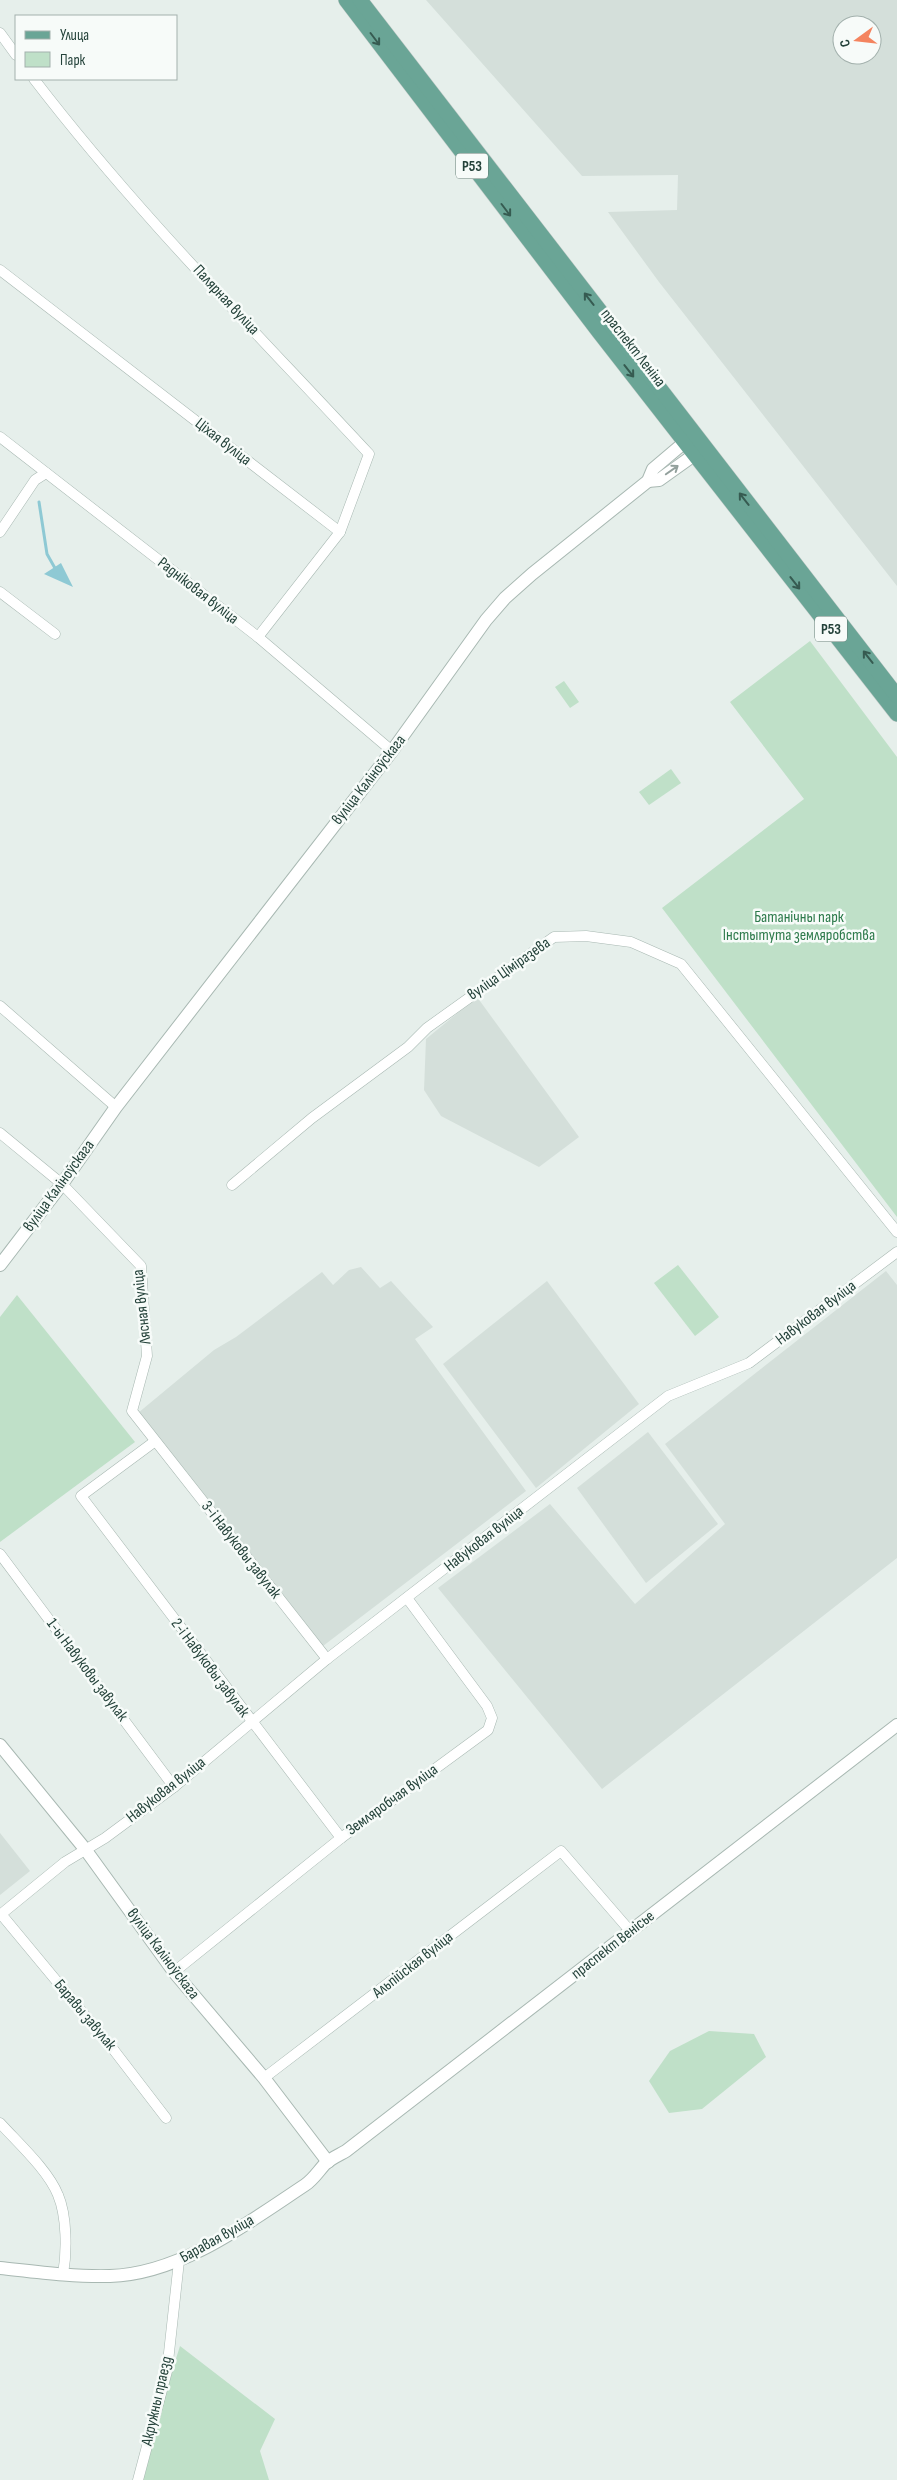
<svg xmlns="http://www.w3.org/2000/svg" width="897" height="2480" viewBox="0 0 897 2480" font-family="'Sofia Sans Condensed',sans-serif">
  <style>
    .built { fill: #d4dfda; fill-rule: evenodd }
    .green { fill: #bfe0c8 }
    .water { fill: #8ec9d4 }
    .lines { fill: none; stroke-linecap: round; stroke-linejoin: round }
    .stream { stroke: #8ec9d4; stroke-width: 3 }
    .minor-casing { stroke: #a8b8b2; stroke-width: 11 }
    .tertiary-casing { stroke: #a8b8b2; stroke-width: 14 }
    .primary-casing { stroke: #c2cac8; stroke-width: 16 }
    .minor { stroke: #fff; stroke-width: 10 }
    .tertiary { stroke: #fff; stroke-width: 12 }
    .primary { stroke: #6aa596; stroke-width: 15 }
    .oneway { stroke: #365b51 }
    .oneway2 { stroke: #92a09c }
    .labels { text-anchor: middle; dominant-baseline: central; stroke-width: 5; stroke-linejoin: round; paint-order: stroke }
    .shield { fill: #f7fbf9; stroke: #637a73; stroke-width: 1 }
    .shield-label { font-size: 15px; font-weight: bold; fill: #24423a }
    .street-label { font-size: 16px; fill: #24423a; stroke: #f7fbf9 }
    .park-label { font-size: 16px; fill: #2d7a4b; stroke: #f7fbf9 }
  </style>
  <rect width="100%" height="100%" fill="#e6efeb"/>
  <g class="built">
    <path d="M426,0H897V586L659,282L608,212L677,210L678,175L582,176ZM842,25H872V55H842Z"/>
    <path d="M477,997L579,1137L539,1167L441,1116L424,1090L426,1039Z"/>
    <path d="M361,1267L380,1288L391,1281L433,1327L415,1339L526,1491L323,1646L138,1413L214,1350L236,1337L322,1272L333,1285L349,1270Z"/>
    <path d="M886,1271L897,1285V1558L602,1789L438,1588L550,1504L635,1604L725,1524L665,1444Z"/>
    <path d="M547,1281L639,1404L536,1488L443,1364Z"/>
    <path d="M648,1432L718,1524L646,1583L577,1488Z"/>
    <path d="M0,1833L30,1871L0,1895Z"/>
  </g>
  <g class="green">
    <path d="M810,641L897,757V1217L662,908L804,799L730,702Z"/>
    <path d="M564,681L579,702L570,708L555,687Z"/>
    <path d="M671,769L681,783L649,805L639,792Z"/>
    <path d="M678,1265L719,1317L695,1336L654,1283Z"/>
    <path d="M17,1295L135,1442L0,1542V1317Z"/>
    <path d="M709,2031L754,2034L766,2057L702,2109L669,2113L649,2081L670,2051Z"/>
    <path d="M180,2346L275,2419L260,2451L269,2480H138Z"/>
  </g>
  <path class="water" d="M61,563L73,587L44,574Z"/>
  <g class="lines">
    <path class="stream" d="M39,502L47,554L56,570"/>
    <g class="minor-casing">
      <g id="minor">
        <path d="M0,33L16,55"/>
        <path d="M34,79C136,212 255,331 369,454L340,532"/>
        <path d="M0,270L340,532L258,637"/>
        <path d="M0,437L258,637L392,751"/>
        <path d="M0,532L35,480L46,473"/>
        <path d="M0,592L55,634"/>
        <path d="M0,1006L116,1107"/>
        <path d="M0,1133L62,1184L141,1266L147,1356L132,1411L327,1659"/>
        <path d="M232,1185L312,1118L408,1047L427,1028L554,937L586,936L631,942L681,964L897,1232"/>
        <path d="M154,1442L81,1496L341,1838"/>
        <path d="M0,1554L174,1787"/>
        <path d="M1,1914L113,2049L166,2118"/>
        <path d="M0,1915L65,1862L105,1838L174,1787L327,1659L668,1396L749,1363L897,1252"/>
        <path d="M174,1972L341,1838L488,1730L492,1718L487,1706L407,1598"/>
        <path d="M264,2078L561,1851L631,1932"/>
        <path d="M0,2123C18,2143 48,2170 58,2195C67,2216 67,2252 63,2274"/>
        <path d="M138,2480L167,2371L179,2261"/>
      </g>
    </g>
    <g class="tertiary-casing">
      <g id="tertiary">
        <path d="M648,481L659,480L701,450"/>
        <path d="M0,1265L62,1184L116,1107L392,751L486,620L505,598L532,574L648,481L653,469L692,436"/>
        <path d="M0,1745L85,1849L174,1972L264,2078L328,2162"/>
        <path d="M0,2268C37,2272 74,2277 110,2276C181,2274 249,2222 305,2185C314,2179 319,2170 326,2163C332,2158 339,2155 346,2151L897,1725"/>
      </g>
    </g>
    <g class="primary-casing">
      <g id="primary">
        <path d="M346,0L599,332L897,714"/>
        <path d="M360,0L897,696"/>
      </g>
    </g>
    <use href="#minor" class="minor"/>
    <use href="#tertiary" class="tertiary"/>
    <use href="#primary" class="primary"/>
  </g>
  <defs><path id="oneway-shaft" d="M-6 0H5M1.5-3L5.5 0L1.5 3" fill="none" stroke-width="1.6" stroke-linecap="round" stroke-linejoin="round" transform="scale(1.25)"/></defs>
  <g class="oneway">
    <use href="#oneway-shaft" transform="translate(375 39) rotate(53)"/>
    <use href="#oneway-shaft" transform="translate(506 210) rotate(53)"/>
    <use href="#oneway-shaft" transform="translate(589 299) rotate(-128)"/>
    <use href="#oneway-shaft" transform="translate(629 371) rotate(52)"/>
    <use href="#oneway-shaft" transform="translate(744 499) rotate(-128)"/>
    <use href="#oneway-shaft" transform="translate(795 583) rotate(52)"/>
    <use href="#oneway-shaft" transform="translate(868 657) rotate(-128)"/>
  </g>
  <use class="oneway2" href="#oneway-shaft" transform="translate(672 470) rotate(-35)"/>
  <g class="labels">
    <g class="shield">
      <rect x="456" y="153.5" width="32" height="25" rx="4"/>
      <rect x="815" y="616.5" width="32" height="25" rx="4"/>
    </g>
    <g class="shield-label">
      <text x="472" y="166">Р53</text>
      <text x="831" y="629">Р53</text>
    </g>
    <g class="street-label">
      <text transform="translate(226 300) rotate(47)">Палярная вуліца</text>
      <text transform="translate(633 348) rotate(52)">праспект Леніна</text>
      <text transform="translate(223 442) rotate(38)">Ціхая вуліца</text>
      <text transform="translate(198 591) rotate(38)">Радніковая вуліца</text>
      <text transform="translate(369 780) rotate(-52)">вуліца Каліноўскага</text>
      <text transform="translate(509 969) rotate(-35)">вуліца Ціміразева</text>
      <text transform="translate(59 1186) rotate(-54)">вуліца Каліноўскага</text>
      <text transform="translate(142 1307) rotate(-96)">Лясная вуліца</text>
      <text transform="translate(816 1313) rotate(-37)">Навуковая вуліца</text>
      <text transform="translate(484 1539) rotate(-38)">Навуковая вуліца</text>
      <text transform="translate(241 1550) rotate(52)">3-і Навуковы завулак</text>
      <text transform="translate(210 1668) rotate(53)">2-і Навуковы завулак</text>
      <text transform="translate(87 1670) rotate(53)">1-ы Навуковы завулак</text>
      <text transform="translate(166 1790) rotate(-38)">Навуковая вуліца</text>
      <text transform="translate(392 1800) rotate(-36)">Земляробчая вуліца</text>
      <text transform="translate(613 1945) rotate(-38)">праспект Венісье</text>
      <text transform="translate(163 1954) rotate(53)">вуліца Каліноўскага</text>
      <text transform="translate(413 1965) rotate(-38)">Альпійская вуліца</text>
      <text transform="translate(85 2015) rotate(50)">Баравы завулак</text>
      <text transform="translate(217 2239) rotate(-29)">Баравая вуліца</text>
      <text transform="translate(157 2401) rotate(-77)">Акружны праезд</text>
    </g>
    <g class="park-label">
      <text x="799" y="917">Батанічны парк<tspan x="799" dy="18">Інстытута земляробства</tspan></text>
    </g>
  </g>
  <rect x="15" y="15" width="162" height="65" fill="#f7fbf9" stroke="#a3b1ad"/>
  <rect x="25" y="31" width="25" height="8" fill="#6aa596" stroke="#a3b1ad"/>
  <text x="60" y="40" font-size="15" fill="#24423a">Улица</text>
  <rect x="25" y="52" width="25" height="15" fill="#bfe0c8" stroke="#a3b1ad"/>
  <text x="60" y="65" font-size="15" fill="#24423a">Парк</text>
  <g transform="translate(857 40) rotate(255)"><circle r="24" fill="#f7fbf9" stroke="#a3b1ad"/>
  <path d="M0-4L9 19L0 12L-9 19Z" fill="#f4845f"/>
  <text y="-8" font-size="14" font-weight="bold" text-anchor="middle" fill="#24423a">С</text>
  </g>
</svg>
